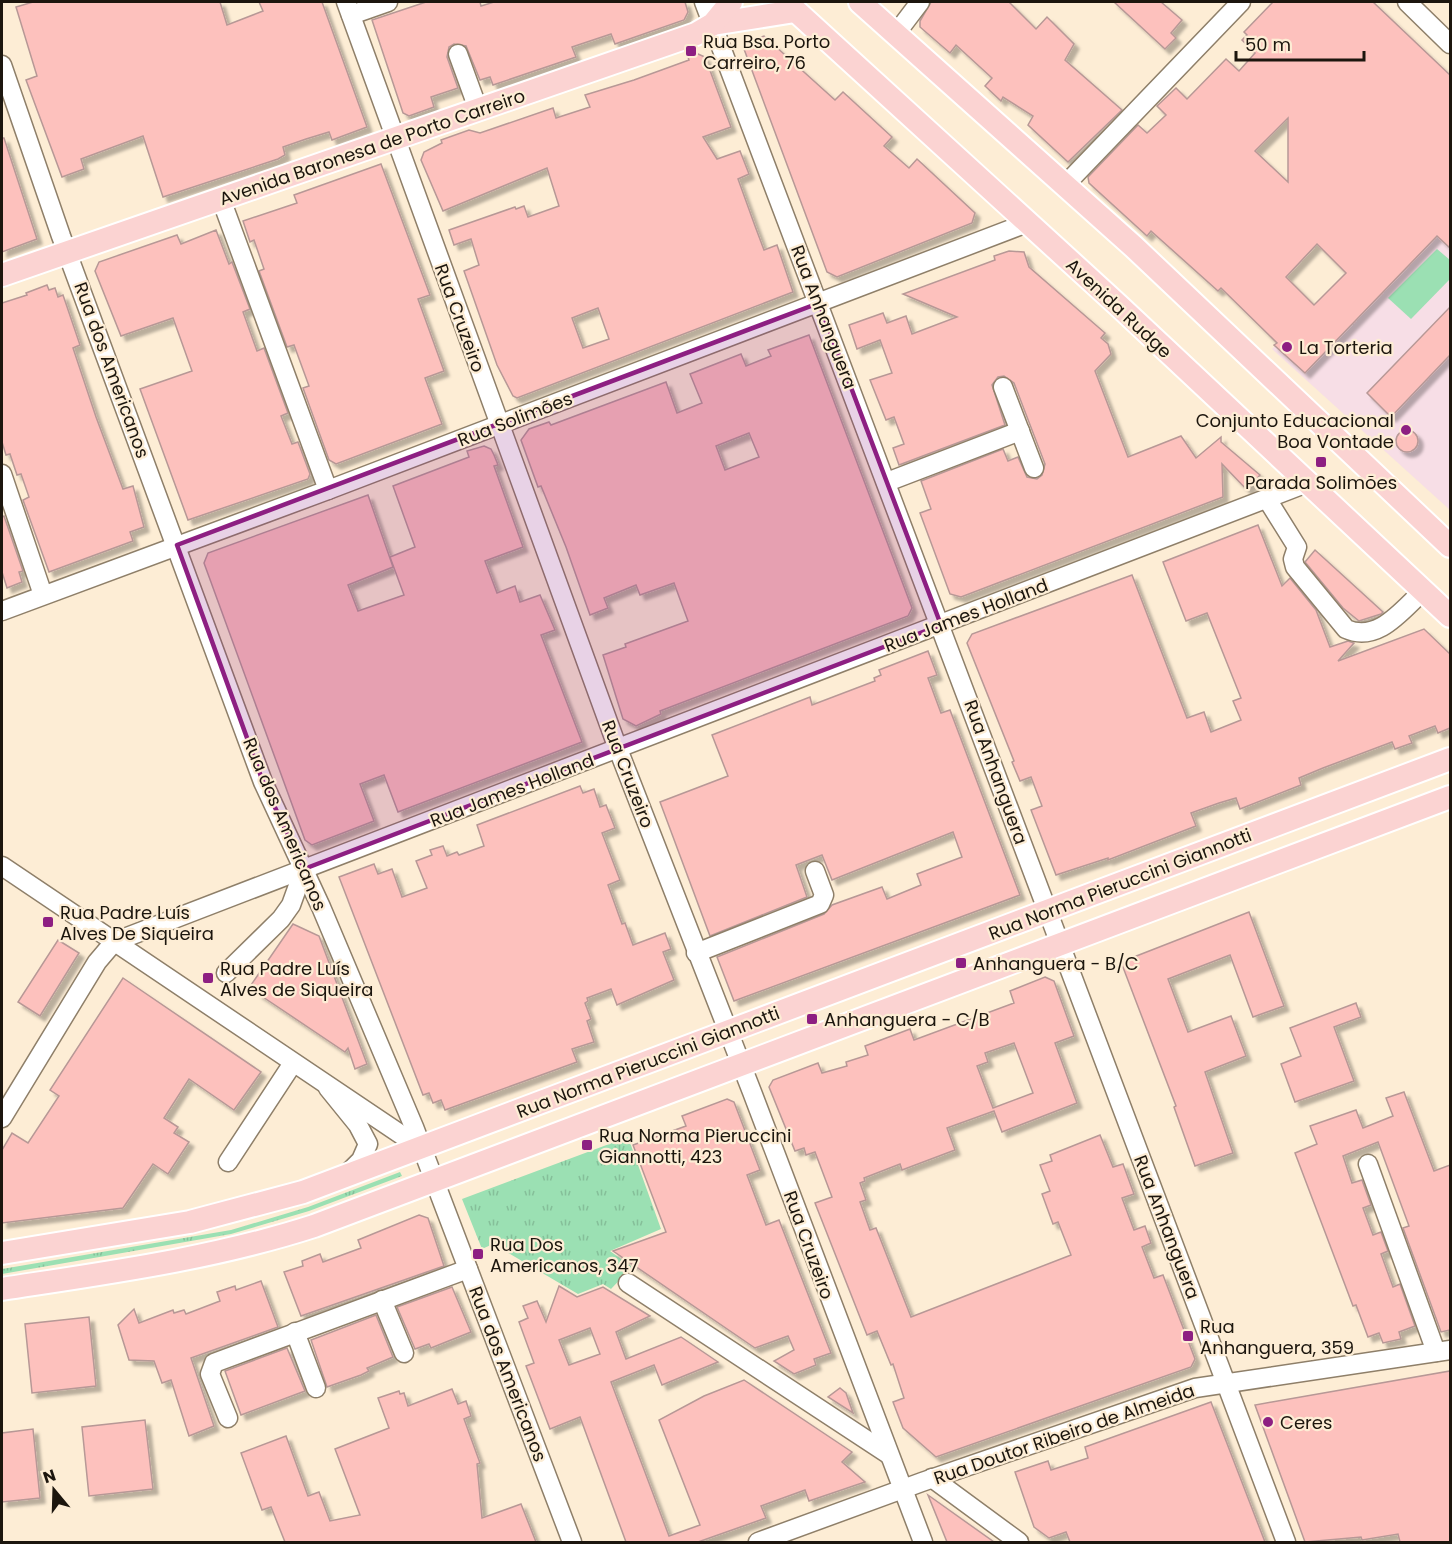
<svg xmlns="http://www.w3.org/2000/svg" width="1452" height="1544" viewBox="0 0 1452 1544" font-family="Poppins,sans-serif">
  <style>
    .education { fill: #f7dee6 }
    .grass { fill: url(#grass-tufts) }
    .garden { fill: #9be0b3 }
    .building { fill: #fdc1bd; stroke: #b79896; stroke-width: 1.5; fill-rule: evenodd; filter: url(#shadow) }
    .lines { fill: none; stroke-linecap: round; stroke-linejoin: round }
    .minor-casing { stroke: #8e7f69; stroke-width: 21 }
    .major-casing { stroke: #fff; stroke-width: 26 }
    .minor { stroke: #fff; stroke-width: 18 }
    .major { stroke: #fbd3d2; stroke-width: 22 }
    .marked { fill: #8d1f82; fill-opacity: 0.2; stroke: #8d1f82; stroke-width: 4.5; stroke-linejoin: round }
    .poi-dot { fill: #8d1f82; stroke: #fdedd5; stroke-width: 2 }
    .labels { text-anchor: middle; dominant-baseline: central; stroke-width: 4.5; stroke-linejoin: round; paint-order: stroke }
    .poi-label { font-size: 18px; fill: #1c160e; stroke: #fdedd5; text-anchor: start }
    .street-label { font-size: 18px; fill: #1c160e; stroke: #fdedd5 }
  </style>
  <defs>
    <pattern id="grass-tufts" width="24" height="20" patternUnits="userSpaceOnUse" patternTransform="scale(1.5)"><rect width="24" height="20" fill="#9be0b3"/><path d="M3 7l-1-3M5 7V3M7 7l1-3M15 17l-1-3M17 17v-4M19 17l1-3" fill="none" stroke="#85bf99"/></pattern>
    <filter id="shadow"><feDropShadow dx="5" dy="5" stdDeviation="1.5" flood-color="#0004"/></filter>
  </defs>
  <rect width="100%" height="100%" fill="#fdedd5"/>
  <path class="education" d="M1424,193L1450,218V510L1272,349Z"/>
  <g class="grass">
    <path d="M628,1137L661,1229L610,1251L632,1267L611,1289L603,1284L578,1294L493,1244L482,1249L462,1199Z"/>
    <path d="M400,1172L402,1176L309,1211L231,1234L2,1274V1269L231,1230L308,1207Z"/>
  </g>
  <path class="garden" d="M1437,249L1450,260V279L1411,319L1388,298Z"/>
  <g class="building">
    <path d="M33,2H220L227,25L263,11L259,2H322L367,127L332,140L329,132L306,139L283,147L285,155L278,159L163,197L143,136L81,159L84,169L62,177L26,80L37,76L16,7Z"/>
    <path d="M426,2H480L481,6L494,2H685L688,12L684,20L615,44L611,34L572,47L576,57L493,85L490,77L480,80L466,46L454,44L449,47L447,57L458,88L431,97L434,107L409,116L403,113L372,20Z"/>
    <path d="M931,2H1009L1036,29L1047,17L1074,44L1065,60L1122,110L1068,162L1028,125L1033,116L1003,97L1001,101L985,86L992,78L956,45L950,53L920,27V21Z"/>
    <path d="M1114,2H1161L1182,20L1171,33L1176,38L1165,49Z"/>
    <path d="M1273,2H1373L1450,75V248L1437,236L1305,373L1274,345L1277,343L1221,288L1218,291L1151,231L1147,236L1089,183L1088,177L1138,125L1147,133L1166,115L1157,106L1176,88L1187,99L1226,59L1239,71L1255,53L1242,40L1247,35L1244,32ZM1288,118V182L1255,151ZM1317,244L1346,273L1314,305L1286,277Z"/>
    <path d="M764,36L835,100L843,92L892,137L884,146L909,168L917,159L975,213L972,223L837,277L827,272L744,49L748,41Z"/>
    <path d="M698,54L705,57L731,127L703,137L717,159L740,151L749,174L738,179L755,226L764,250L777,245L793,292L517,398L513,396L497,365L464,271L479,265L471,239L454,245L449,230L515,207L516,209L524,206L528,217L559,206L547,168L443,211L421,160L424,152L442,143L441,140L469,130L480,133L553,108L556,118L590,107L585,95L634,80L689,60L688,57ZM598,308L609,339L583,348L572,318Z"/>
    <path d="M2,138H4L37,239L2,252Z"/>
    <path d="M381,164L430,295L418,299L444,371L425,378L442,424L336,464L329,460L303,388L309,386L294,345L287,347L259,271L264,269L254,240L250,242L243,221L297,203L294,195Z"/>
    <path d="M216,230L229,264L232,262L250,309L243,312L257,351L264,348L288,413L281,416L292,444L298,442L310,474L308,479L188,520L140,389L192,371L173,318L121,336L95,271L99,262L177,235L181,244Z"/>
    <path d="M1009,251L1024,252L1029,267L1105,333L1101,338L1108,344L1111,354L1095,371L1128,457L1181,436L1196,458L1221,437V442L1260,475L1247,490L1222,464L1223,497L961,597L950,594L920,513L931,509L921,481L1003,449L1008,461L1018,457L1027,477L1037,479L1042,475L1045,464L1014,383L1004,376L998,377L992,385L1005,425L899,465L893,448L904,444L894,417L886,420L870,380L892,373L880,340L857,349L849,325L883,313L887,323L906,316L912,334L957,317L903,294L995,260L994,256Z"/>
    <path d="M47,285L49,290L55,288L58,297L63,295L80,345L73,348L96,417L123,489L133,486L144,527L130,532L133,541L49,572L23,500L29,497L21,474L17,475L10,454L6,455L2,442V303L27,295L26,293Z"/>
    <path d="M1450,307V355L1391,417L1367,393Z"/>
    <path d="M809,335L912,608L908,616L660,711L661,714L636,726L623,719L603,655L626,647L625,644L688,621L674,583L640,595L636,585L604,598L608,608L590,615L566,547L541,486L538,487L521,440L529,429L549,422L551,425L666,382L677,413L702,403L690,374L741,354L746,366L771,356L768,350ZM749,433L759,457L725,470L716,446Z"/>
    <circle cx="1407" cy="441" r="11"/>
    <path d="M484,446L491,449L494,455L498,465L494,466L523,547L485,561L497,593L515,586L520,602L540,595L555,630L541,635L582,742L398,812L384,775L360,784L374,821L312,845L305,840L204,563L208,553L368,495L393,567L348,585L358,611L404,595L390,557L415,547L393,486L469,457L467,451Z"/>
    <path d="M4,516L23,571L19,572L22,582L7,588L2,572V517Z"/>
    <path d="M1258,525L1282,586L1290,578L1316,610L1330,647L1348,641L1354,643L1338,661L1424,629L1450,654V728L1438,733L1435,726L1409,736L1412,743L1395,749L1392,742L1323,768L1299,778L1301,785L1240,809L1236,798L1219,803L1191,813L1196,826L1108,860V858L1056,875L1031,810L1042,806L1031,777L1020,781L1012,762L1014,761L967,643L972,634L1132,575L1187,718L1204,712L1211,732L1241,720L1233,701L1241,698L1207,613L1186,621L1163,562Z"/>
    <path d="M1315,550L1383,612L1381,614L1359,621L1343,608L1305,562Z"/>
    <path d="M928,651L937,675L928,678L941,713L950,710L1020,895L734,1001L717,957L824,914L832,905L882,887L887,899L921,885L917,874L962,857L953,832L832,880L822,855L796,865L807,897L710,936L660,802L728,776L712,735L810,697L812,705L875,681L874,678L881,675L879,670Z"/>
    <path d="M580,786L583,793L594,789L600,807L606,805L615,828L602,833L620,880L608,885L622,924L625,923L633,945L665,933L671,949L663,952L674,980L617,1005L611,989L587,998L588,1001L585,1003L591,1019L587,1021L594,1042L572,1049L577,1062L445,1110L441,1100L433,1103L429,1093L423,1095L339,877L374,864L378,874L392,869L402,897L427,888L416,861L432,855L430,850L443,846L447,856L457,852L459,855L484,846L477,825Z"/>
    <path d="M1249,912L1284,1006L1253,1017L1230,955L1168,979L1188,1032L1231,1016L1246,1056L1205,1072L1233,1153L1195,1166L1174,1107L1176,1106L1121,962Z"/>
    <path d="M293,924L319,936L367,1064L355,1069L348,1048L345,1052L257,993L260,990L251,985Z"/>
    <path d="M58,940L79,953L40,1016L18,1002Z"/>
    <path d="M1045,977L1054,981L1074,1036L1055,1043L1077,1103L1002,1132L994,1111L947,1128L955,1150L902,1170L900,1164L864,1178L865,1181L860,1183L866,1200L860,1202L870,1230L876,1228L911,1317L1071,1255L1058,1222L1053,1224L1042,1194L1050,1191L1040,1165L1052,1161L1050,1155L1100,1135L1113,1167L1123,1164L1134,1194L1122,1198L1134,1230L1145,1226L1151,1243L1142,1247L1154,1278L1163,1275L1195,1359L1191,1367L936,1457L903,1428L893,1402L904,1398L893,1364L891,1365L877,1331L867,1335L815,1203L832,1197L815,1152L806,1155L804,1148L795,1151L769,1087L773,1080L818,1063L822,1073L847,1066L846,1062L868,1055L865,1046L910,1029L914,1040L1014,1003L1010,991ZM1014,1043L1033,1093L993,1108L977,1066L988,1062L985,1053Z"/>
    <path d="M123,978L261,1072L234,1110L189,1079L164,1118L178,1127L174,1133L189,1142L168,1174L153,1164L123,1208L2,1223V1150L12,1133L28,1143L59,1096L50,1090Z"/>
    <path d="M1356,1003L1361,1017L1334,1027L1354,1081L1295,1102L1281,1064L1301,1056L1290,1028Z"/>
    <path d="M1404,1092L1434,1171L1450,1165V1330L1441,1332L1403,1228L1409,1226L1378,1142L1343,1156L1352,1183L1362,1180L1371,1205L1363,1208L1373,1235L1381,1232L1388,1251L1381,1254L1393,1287L1400,1284L1415,1326L1399,1332L1401,1339L1383,1343L1379,1333L1368,1337L1356,1305L1353,1306L1295,1153L1317,1144L1310,1126L1356,1110L1363,1128L1393,1116L1386,1098Z"/>
    <path d="M727,1099L734,1102L760,1170L747,1175L766,1225L779,1220L831,1353L814,1359L816,1365L794,1374L774,1361L794,1350L788,1336L755,1348L613,1251L666,1232L633,1145L686,1126L682,1116Z"/>
    <path d="M419,1215L428,1218L444,1266L301,1316L284,1272L303,1266L302,1261L320,1254L323,1262L361,1248L358,1240Z"/>
    <path d="M261,1281L278,1327L191,1358L214,1426L189,1436L171,1380L162,1383L154,1361L129,1360L118,1325L134,1309L139,1323L173,1310L174,1313L184,1310L186,1314L220,1301L217,1292L235,1286L236,1290Z"/>
    <path d="M559,1286L577,1297L603,1287L650,1316L616,1332L626,1359L681,1337L718,1362L662,1385L654,1365L611,1382L669,1536L700,1525L659,1420L704,1396L744,1380L852,1452L842,1462L865,1482L809,1501L805,1490L761,1506L766,1518L698,1542H626L580,1417L550,1429L526,1366L534,1363L519,1322L528,1318L523,1306L537,1301L546,1322ZM590,1328L600,1354L569,1365L559,1340Z"/>
    <path d="M452,1287L471,1332L431,1348L429,1344L415,1349L397,1307Z"/>
    <path d="M376,1315L393,1357L367,1368L369,1371L361,1375L327,1387L311,1340Z"/>
    <path d="M89,1317L96,1386L32,1393L25,1324Z"/>
    <path d="M287,1348L305,1391L241,1415L225,1371Z"/>
    <path d="M1450,1371V1542H1400L1398,1534L1362,1540L1361,1537L1305,1542L1255,1405Z"/>
    <path d="M840,1388L846,1393L853,1413L828,1397Z"/>
    <path d="M452,1389L458,1404L466,1401L471,1416L464,1419L480,1463L477,1464L482,1518L521,1504L536,1542H285L271,1507L262,1510L241,1453L286,1436L308,1496L319,1492L330,1521L360,1515L335,1449L389,1428L378,1398L399,1391L400,1394L404,1393L408,1406Z"/>
    <path d="M1211,1402L1265,1542H1070L1066,1532L1049,1538L1034,1527L1015,1472L1048,1461L1051,1470L1088,1458L1085,1447Z"/>
    <path d="M145,1420L153,1489L89,1496L82,1427Z"/>
    <path d="M33,1429L40,1498L2,1502V1433Z"/>
    <path d="M928,1495L994,1542H947Z"/>
  </g>
  <g class="lines">
    <g class="minor-casing">
      <g id="minor">
        <path d="M346,2L618,749L752,1092L923,1542"/>
        <path d="M704,2L1286,1542"/>
        <path d="M1407,2L1450,44"/>
        <path d="M351,15L388,2"/>
        <path d="M895,35L920,2"/>
        <path d="M458,54L478,109"/>
        <path d="M2,65L61,236L263,782L321,907L414,1127L572,1542"/>
        <path d="M1065,185L1241,2"/>
        <path d="M221,199L328,490"/>
        <path d="M1003,387L1034,468"/>
        <path d="M2,474L43,595"/>
        <path d="M887,482L1020,431"/>
        <path d="M1267,499L1297,547L1293,559L1295,567L1346,629C1378,643 1401,611 1423,591"/>
        <path d="M2,611L328,490L1027,223"/>
        <path d="M2,866L421,1148"/>
        <path d="M696,953L820,904L824,895L815,871"/>
        <path d="M226,973L281,919L291,905L304,869"/>
        <path d="M328,1088L358,1125L368,1144L361,1160L347,1174"/>
        <path d="M2,1118L97,962L114,942L1307,483"/>
        <path d="M228,1162L293,1063"/>
        <path d="M1368,1164L1436,1352"/>
        <path d="M628,1283L888,1454"/>
        <path d="M382,1300L404,1353"/>
        <path d="M295,1332L316,1388"/>
        <path d="M228,1418L210,1374L214,1363L468,1269"/>
        <path d="M932,1478L1019,1542"/>
        <path d="M758,1542L922,1482L1195,1388L1450,1350"/>
      </g>
    </g>
    <g class="major-casing">
      <g id="major">
        <path d="M786,2L1118,305L1450,616"/>
        <path d="M860,2L1134,247L1450,546"/>
        <path d="M713,24L795,11"/>
        <path d="M2,275L696,34L713,24L731,2"/>
        <path d="M2,1253L190,1222L303,1192L1450,759"/>
        <path d="M2,1289C106,1273 212,1259 314,1226L1450,797"/>
      </g>
    </g>
    <use href="#minor" class="minor"/>
    <use href="#major" class="major"/>
  </g>
  <path class="marked" d="M819,303L941,625L304,869L263,782L177,545Z"/>
  <g class="poi-dot">
    <rect x="685" y="45" width="12" height="12" rx="3"/>
    <circle cx="1287" cy="347" r="6"/>
    <circle cx="1406" cy="430" r="6"/>
    <rect x="1315" y="456" width="12" height="12" rx="3"/>
    <rect x="42" y="916" width="12" height="12" rx="3"/>
    <rect x="955" y="957" width="12" height="12" rx="3"/>
    <rect x="202" y="972" width="12" height="12" rx="3"/>
    <rect x="806" y="1013" width="12" height="12" rx="3"/>
    <rect x="581" y="1139" width="12" height="12" rx="3"/>
    <rect x="472" y="1248" width="12" height="12" rx="3"/>
    <rect x="1182" y="1330" width="12" height="12" rx="3"/>
    <circle cx="1268" cy="1422" r="6"/>
  </g>
  <g class="labels">
    <g class="poi-label">
      <text x="703" y="41">Rua Bsa. Porto<tspan x="703" dy="21">Carreiro, 76</tspan></text>
      <text x="1299" y="347">La Torteria</text>
      <text x="1394" y="420" text-anchor="end">Conjunto Educacional<tspan x="1394" dy="21">Boa Vontade</tspan></text>
      <text x="1321" y="482" text-anchor="middle">Parada Solimões</text>
      <text x="60" y="912">Rua Padre Luís<tspan x="60" dy="21">Alves De Siqueira</tspan></text>
      <text x="973" y="963">Anhanguera - B/C</text>
      <text x="220" y="968">Rua Padre Luís<tspan x="220" dy="21">Alves de Siqueira</tspan></text>
      <text x="824" y="1019">Anhanguera - C/B</text>
      <text x="599" y="1135">Rua Norma Pieruccini<tspan x="599" dy="21">Giannotti, 423</tspan></text>
      <text x="490" y="1244">Rua Dos<tspan x="490" dy="21">Americanos, 347</tspan></text>
      <text x="1200" y="1326">Rua<tspan x="1200" dy="21">Anhanguera, 359</tspan></text>
      <text x="1280" y="1422">Ceres</text>
    </g>
    <g class="street-label">
      <text transform="translate(372 147) rotate(-19)">Avenida Baronesa de Porto Carreiro</text>
      <text transform="translate(1119 308) rotate(43)">Avenida Rudge</text>
      <text transform="translate(824 317) rotate(69)">Rua Anhanguera</text>
      <text transform="translate(460 318) rotate(70)">Rua Cruzeiro</text>
      <text transform="translate(112 370) rotate(70)">Rua dos Americanos</text>
      <text transform="translate(515 419) rotate(-21)">Rua Solimões</text>
      <text transform="translate(966 615) rotate(-21)">Rua James Holland</text>
      <text transform="translate(996 772) rotate(70)">Rua Anhanguera</text>
      <text transform="translate(628 774) rotate(69)">Rua Cruzeiro</text>
      <text transform="translate(512 790) rotate(-21)">Rua James Holland</text>
      <text transform="translate(285 824) rotate(67)">Rua dos Americanos</text>
      <text transform="translate(1120 884) rotate(-21)">Rua Norma Pieruccini Giannotti</text>
      <text transform="translate(648 1062) rotate(-21)">Rua Norma Pieruccini Giannotti</text>
      <text transform="translate(1167 1227) rotate(69)">Rua Anhanguera</text>
      <text transform="translate(809 1245) rotate(70)">Rua Cruzeiro</text>
      <text transform="translate(508 1374) rotate(69)">Rua dos Americanos</text>
      <text transform="translate(1064 1434) rotate(-19)">Rua Doutor Ribeiro de Almeida</text>
    </g>
  </g>
  <rect width="1452" height="1544" fill="none" stroke="#1c160e" stroke-width="6"/>
  <g transform="translate(54 1490) rotate(341)" stroke="#fdedd5" stroke-width="4.5" paint-order="stroke">
  <path d="M0-4.5L10 22L0 15L-10 22Z" fill="#1c160e"/>
  <text y="-9" font-size="16" font-weight="bold" text-anchor="middle" fill="#1c160e">N</text>
  </g>
  <path d="M1236 51v9h128v-9" fill="none" stroke="#1c160e" stroke-width="3"/>
  <text x="1245" y="51" font-size="18" fill="#1c160e" stroke="#fdedd5" stroke-width="4.5" paint-order="stroke">50 m</text>
</svg>
